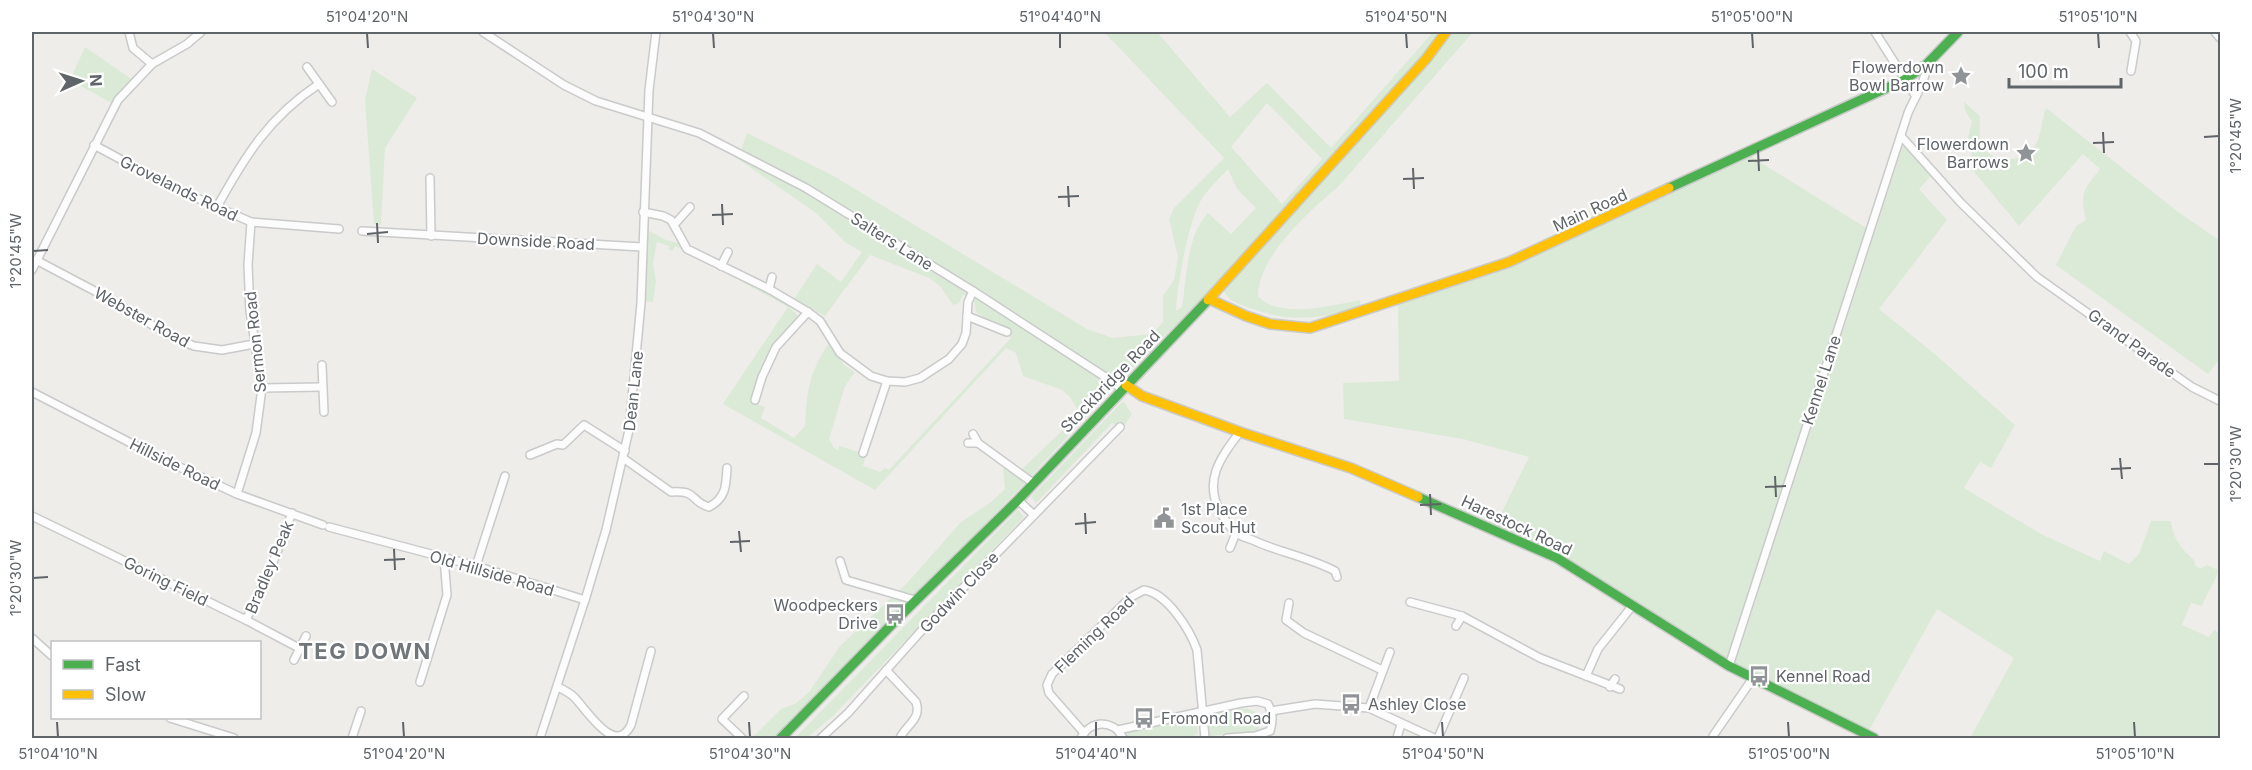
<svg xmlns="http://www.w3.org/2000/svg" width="2252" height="770" viewBox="0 0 2252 770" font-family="Inter,sans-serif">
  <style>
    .green { fill: #daead6; fill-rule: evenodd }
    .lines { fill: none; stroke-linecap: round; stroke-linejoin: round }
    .street-casing { stroke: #c9caca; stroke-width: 10 }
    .fast-casing { stroke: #c9cac9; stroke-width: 12 }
    .slow-casing { stroke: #c9cac9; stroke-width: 12 }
    .street { stroke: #fdfcfc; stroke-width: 7 }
    .fast { stroke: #4caf50; stroke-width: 9 }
    .slow { stroke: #ffc107; stroke-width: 9 }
    .ticks { fill: none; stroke: #5f6468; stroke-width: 2 }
    .labels { text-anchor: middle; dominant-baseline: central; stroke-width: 4.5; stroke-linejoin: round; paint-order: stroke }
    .poi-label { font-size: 16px; fill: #5f6468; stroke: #fff; text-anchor: start }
    .street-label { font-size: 16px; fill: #5f6468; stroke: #fff }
    .district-label { font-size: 22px; font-weight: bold; letter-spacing: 1.5px; fill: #70767a; stroke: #fff }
    .neatline { fill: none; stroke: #5f6468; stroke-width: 2 }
    .ticks-label { font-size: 15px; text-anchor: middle; fill: #5f6468 }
  </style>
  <rect width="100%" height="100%" fill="#efedea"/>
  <g class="green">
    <path d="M1104,32H1157L1230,117L1267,83L1331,148L1433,32H1473L1338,187C1310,210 1258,257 1258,296C1279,320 1333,305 1360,300L1361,307C1322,319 1289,323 1250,308C1243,305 1234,303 1229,298C1225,294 1222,287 1218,283L1121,379L1020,488L928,583L899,609L774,738H755L753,737L781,709L795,704L809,692L840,646L908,582L961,522L990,503L1005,489L1003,469L1013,462L1021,470L1063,430L1078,410L1070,397L1062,390L1023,376L1016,353L1006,348L875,490L723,404L788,307L676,246L672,251L668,249L669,246L657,242L653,263L656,281L653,302L643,301L644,233L647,230L666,240L677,243L681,241L683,244C718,264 772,287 798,316L766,358L757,379L752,402L765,407L761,418L794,438L805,426C807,389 809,373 830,341L844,365L855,372L845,386L829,439L834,448L838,450L839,446L866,454L863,466L880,472L885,468L889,470L1011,338L976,312L974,298L963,295L959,303L953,305L940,286L929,278L870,255L825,316L794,299L817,264L841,282L862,252L845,242L816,213L738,159L747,133L832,175L1087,329L1113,338L1152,334L1163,322V296L1174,280L1178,257L1169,219L1174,208L1224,158ZM1267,103L1322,159L1282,204L1231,147ZM1228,169L1237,189L1256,208L1231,234L1208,213C1186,236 1187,277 1182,307L1176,311C1177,286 1189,217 1203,197C1210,187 1220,178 1228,169Z"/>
    <path d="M85,47L133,80L113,104L70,80Z"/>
    <path d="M372,69L417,98L385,148L381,225L374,224L365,100Z"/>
    <path d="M1964,102L1980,116C1980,125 1978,141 1984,148C1996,166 2026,161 2036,144C2042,133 2041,120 2046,108L2177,211L2220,241V358L2208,374L2056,265L2076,226L2086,220C2079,192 2084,190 2100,169L2083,154L2019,226L1970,167L1972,146L1968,137L1972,122L1965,110Z"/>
    <path d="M1903,145L1933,174L1919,189L1947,220L1879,309L1936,355L2015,425L1991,468L1980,462L1964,488L2041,534L2100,561L2104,551L2129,564L2139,554L2151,521H2171C2173,538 2181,549 2194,560L2195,565L2200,569L2207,565L2218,570C2216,582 2206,594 2202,606L2191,603L2182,625L2209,637L2214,630L2220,633V738H1970L2014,658L1937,609L1868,732L1735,664Z"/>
    <path d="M1750,156L1868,229L1731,660L1633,605L1557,558L1493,530L1529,457L1463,439L1344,419L1343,383L1399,381L1398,299L1509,262Z"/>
    <path d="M1123,401L1132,414L1123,428L1112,423L1036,503L1031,497Z"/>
    <path d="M1018,510L1024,517L834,715L807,738H795Z"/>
    <path d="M1231,709C1246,708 1257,707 1261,723L1257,732L1210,736L1207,730L1208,715Z"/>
    <path d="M1187,718C1196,719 1200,726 1197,734C1189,741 1138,741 1127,737L1128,731Z"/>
  </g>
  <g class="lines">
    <g class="street-casing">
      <g id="street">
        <path d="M129,32L133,48L152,64"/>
        <path d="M483,32L564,85L596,101L699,133L806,188L973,291L1116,384L1121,390"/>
        <path d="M1875,32L1915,95"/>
        <path d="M2130,32L2136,41L2131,71"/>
        <path d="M2215,32L2220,38"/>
        <path d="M307,67L332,102"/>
        <path d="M1901,136L1961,203L2037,277L2192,387L2220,401"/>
        <path d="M94,145L172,187L251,222L339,229"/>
        <path d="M430,178L431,236"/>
        <path d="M217,207C245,156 269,117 319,84"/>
        <path d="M643,212L663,216L671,220L687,249L769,289L808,312L820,321L840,353L871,376L887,381L905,382L920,378L949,359L962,344L966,333L968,302L973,291"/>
        <path d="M674,225L690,207"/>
        <path d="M362,231L642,247"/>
        <path d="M36,260L106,297L172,337L194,346L222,350L254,344"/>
        <path d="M721,266L728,252"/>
        <path d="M32,270L118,100L152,64L187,44L201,32"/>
        <path d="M769,289L772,277"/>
        <path d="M967,316L1007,332"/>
        <path d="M322,365L324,412"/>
        <path d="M262,388L322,387"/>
        <path d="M32,392L154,455L237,494L323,525"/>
        <path d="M755,400L762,377L776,347L808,312"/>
        <path d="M1240,432C1220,458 1202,482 1222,515C1226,521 1230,528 1236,533C1242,537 1251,539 1257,542C1283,553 1310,558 1335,571L1337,577"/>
        <path d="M968,443H978L973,434"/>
        <path d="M978,443L1033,483"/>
        <path d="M863,453L887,381"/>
        <path d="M530,455L557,444L563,445L584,425L625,451"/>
        <path d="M623,458L671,492C699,490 690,502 709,507C726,498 726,486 727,468"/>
        <path d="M237,494L256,433L262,388L250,311L248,265L251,222"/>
        <path d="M1018,500L1034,515"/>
        <path d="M32,516L246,620L299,648"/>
        <path d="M329,527L476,566L585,600"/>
        <path d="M1230,548L1236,533"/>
        <path d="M840,561L846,580L915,600"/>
        <path d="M476,566L505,476"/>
        <path d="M1410,602L1462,616L1540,658L1620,689"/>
        <path d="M1289,603L1286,620L1304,633L1382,670"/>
        <path d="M246,620L272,565L292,513"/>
        <path d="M1456,626L1462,616"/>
        <path d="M32,638L52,656"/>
        <path d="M294,660L306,636"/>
        <path d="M1729,666L1908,113C1913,101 1928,77 1926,65"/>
        <path d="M886,670L916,702C922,719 906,725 900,738"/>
        <path d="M1586,676L1598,649L1633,605"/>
        <path d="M420,682L447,595L444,558"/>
        <path d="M558,687C564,690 570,693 574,697C587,710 615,757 631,725L651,651"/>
        <path d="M1610,687L1615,679"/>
        <path d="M1369,708L1390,652"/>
        <path d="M1271,711L1315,704L1369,708L1434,738"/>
        <path d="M170,718L234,738"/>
        <path d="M1118,730L1241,703L1257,701L1268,704C1273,714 1273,721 1270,731L1255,736L1227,738"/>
        <path d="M1084,733L1049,693L1047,685L1052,674L1131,597L1144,590C1167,593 1190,630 1197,650L1205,738"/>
        <path d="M1713,736L1753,678"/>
        <path d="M352,738L361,711"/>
        <path d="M540,738L585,600L606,530L629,430L641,303L649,90L656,32"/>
        <path d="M742,738L722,719L744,696"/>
        <path d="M821,738L848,713L923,629L1120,427"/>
        <path d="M1081,738C1091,719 1114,720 1123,738"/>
        <path d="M1397,738L1401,724"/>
        <path d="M1438,738L1464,678"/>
      </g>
    </g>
    <g class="fast-casing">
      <g id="fast">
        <path d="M1669,188L1904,80L1926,65L1958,32"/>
        <path d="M1418,497L1557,558L1729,666L1874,738"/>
        <path d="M781,738L900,616L1018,500L1208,300"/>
      </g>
    </g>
    <g class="slow-casing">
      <g id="slow">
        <path d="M1209,299L1246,316L1270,324L1310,328L1509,262L1669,188"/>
        <path d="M1208,300L1426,59L1446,32"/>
        <path d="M1126,385L1142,396L1240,432L1351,468L1418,497"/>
      </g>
    </g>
    <use href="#street" class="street"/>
    <use href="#fast" class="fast"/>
    <use href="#slow" class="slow"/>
  </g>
  <path class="ticks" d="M367,33L368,48M713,33L714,48M1060,33V48M1406,33L1407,48M1752,33L1753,48M2098,33L2099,48M2103,132L2104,153M2204,137L2219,136M2093,143L2114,142M1758,150L1759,171M1748,161L1769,160M1413,168L1414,189M1403,179L1424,178M1068,186L1069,207M1058,197L1079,196M722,204L723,225M712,215L733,214M377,223L378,243M367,234L388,232M33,251L48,250M2120,458L2122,479M2204,464H2219M2111,469L2131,468M1775,476L1776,497M1765,487L1786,486M1430,494L1431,515M1420,505L1441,504M1085,513L1086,534M1075,524L1096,522M739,531L741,552M730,542L750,541M394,549L395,570M384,560L405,559M33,578L48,577M57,722L58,737M403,722L404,737M749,722L750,737M1096,722V737M1442,722L1443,737M1788,722L1789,737M2134,722L2135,737"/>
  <defs>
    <g id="sight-bare" transform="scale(1.62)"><path d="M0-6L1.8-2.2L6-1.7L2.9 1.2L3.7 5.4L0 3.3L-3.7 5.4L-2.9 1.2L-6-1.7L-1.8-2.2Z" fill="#919496" stroke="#fff" stroke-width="2.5" paint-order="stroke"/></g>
    <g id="civic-bare" transform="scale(1.62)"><path d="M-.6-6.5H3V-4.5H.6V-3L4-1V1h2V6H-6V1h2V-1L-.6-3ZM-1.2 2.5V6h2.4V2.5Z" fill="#919496" stroke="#fff" stroke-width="2.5" paint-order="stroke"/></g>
    <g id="bus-bare" transform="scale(1.62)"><path d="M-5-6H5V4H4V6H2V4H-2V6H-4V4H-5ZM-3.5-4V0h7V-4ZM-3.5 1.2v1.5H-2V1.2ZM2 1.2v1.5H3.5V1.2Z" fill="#919496" stroke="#fff" stroke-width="2.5" paint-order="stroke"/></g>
  </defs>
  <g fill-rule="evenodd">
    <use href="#sight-bare" x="1961" y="76"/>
    <use href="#sight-bare" x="2026" y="153"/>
    <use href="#civic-bare" x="1164" y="518"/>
    <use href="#bus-bare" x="895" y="614"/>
    <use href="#bus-bare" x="1759" y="676"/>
    <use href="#bus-bare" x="1351" y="704"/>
    <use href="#bus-bare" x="1144" y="718"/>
  </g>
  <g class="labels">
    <g class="poi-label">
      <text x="1944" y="67" text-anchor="end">Flowerdown<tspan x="1944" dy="18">Bowl Barrow</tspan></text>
      <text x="2009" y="144" text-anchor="end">Flowerdown<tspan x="2009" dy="18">Barrows</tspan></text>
      <text x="1181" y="509">1st Place<tspan x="1181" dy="18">Scout Hut</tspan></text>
      <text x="878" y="605" text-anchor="end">Woodpeckers<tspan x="878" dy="18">Drive</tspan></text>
      <text x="1776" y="676">Kennel Road</text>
      <text x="1368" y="704">Ashley Close</text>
      <text x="1161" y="718">Fromond Road</text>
    </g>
    <g class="street-label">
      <text transform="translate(179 188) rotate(26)">Grovelands Road</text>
      <text transform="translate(1590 210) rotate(-25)">Main Road</text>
      <text transform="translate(536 241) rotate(3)">Downside Road</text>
      <text transform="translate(892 241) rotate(32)">Salters Lane</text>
      <text transform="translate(142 317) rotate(29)">Webster Road</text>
      <text transform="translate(255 342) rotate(-96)">Sermon Road</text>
      <text transform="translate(2132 343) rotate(36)">Grand Parade</text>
      <text transform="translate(1821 380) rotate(-72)">Kennel Lane</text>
      <text transform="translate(1110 381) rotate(-46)">Stockbridge Road</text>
      <text transform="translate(633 391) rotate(-84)">Dean Lane</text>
      <text transform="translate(175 464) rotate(26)">Hillside Road</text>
      <text transform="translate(1517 525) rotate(25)">Harestock Road</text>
      <text transform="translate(269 567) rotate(-67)">Bradley Peak</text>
      <text transform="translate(492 573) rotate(16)">Old Hillside Road</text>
      <text transform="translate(166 581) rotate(26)">Goring Field</text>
      <text transform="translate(959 592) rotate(-46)">Godwin Close</text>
      <text transform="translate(1094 634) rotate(-44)">Fleming Road</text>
    </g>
    <g class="district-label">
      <text x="365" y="651">TEG DOWN</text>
    </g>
  </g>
  <rect width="2252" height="770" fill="none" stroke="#ffffff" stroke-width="66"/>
  <rect x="51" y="641" width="210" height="78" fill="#ffffff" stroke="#bfc1c3" stroke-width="1.5"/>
  <rect x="63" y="660" width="30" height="9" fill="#4caf50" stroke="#bfc1c3" stroke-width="1.5"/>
  <text x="105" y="671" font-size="18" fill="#5f6468">Fast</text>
  <rect x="63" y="690" width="30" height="9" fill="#ffc107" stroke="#bfc1c3" stroke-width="1.5"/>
  <text x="105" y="701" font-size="18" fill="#5f6468">Slow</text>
  <g transform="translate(81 81) rotate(87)" stroke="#ffffff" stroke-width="4.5" paint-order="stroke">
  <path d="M0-4.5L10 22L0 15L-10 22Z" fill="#5f6468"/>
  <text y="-9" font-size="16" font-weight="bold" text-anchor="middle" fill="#5f6468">N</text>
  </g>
  <path d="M2009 78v9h112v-9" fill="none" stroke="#5f6468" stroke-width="3"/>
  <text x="2018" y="78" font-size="18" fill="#5f6468" stroke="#ffffff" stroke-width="4.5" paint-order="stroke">100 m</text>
  <rect x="33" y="33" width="2186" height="704" class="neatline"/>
  <g class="ticks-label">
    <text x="367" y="22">51°04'20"N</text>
    <text x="713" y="22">51°04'30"N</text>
    <text x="1060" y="22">51°04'40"N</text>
    <text x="1406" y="22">51°04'50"N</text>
    <text x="1752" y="22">51°05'00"N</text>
    <text x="2098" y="22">51°05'10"N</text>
    <text transform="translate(2236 136) rotate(-90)" y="5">1°20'45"W</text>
    <text transform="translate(16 251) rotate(-90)" y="5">1°20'45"W</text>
    <text transform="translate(2236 464) rotate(-90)" y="5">1°20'30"W</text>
    <text transform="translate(16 578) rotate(-90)" y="5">1°20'30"W</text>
    <text x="58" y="759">51°04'10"N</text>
    <text x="404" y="759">51°04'20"N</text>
    <text x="750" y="759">51°04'30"N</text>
    <text x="1096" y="759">51°04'40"N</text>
    <text x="1443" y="759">51°04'50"N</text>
    <text x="1789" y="759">51°05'00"N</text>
    <text x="2135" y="759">51°05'10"N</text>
  </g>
</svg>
